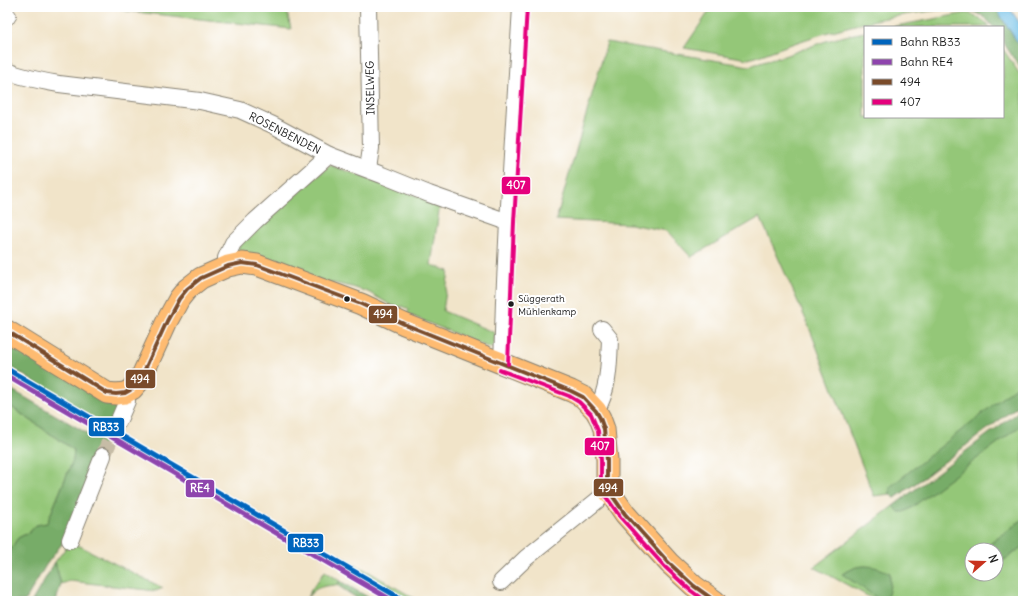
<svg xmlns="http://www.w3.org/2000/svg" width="1030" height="608" viewBox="0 0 1030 608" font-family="Delius,sans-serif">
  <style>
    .green { fill: #94c778; stroke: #58724a }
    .forest { fill: #77ac68; stroke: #4a6442 }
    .water { fill: #69bce5; stroke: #426c80 }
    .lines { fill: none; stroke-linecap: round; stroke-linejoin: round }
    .minor-tunnel { stroke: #c6bca6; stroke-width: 16; stroke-dasharray: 16 8; stroke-linecap: butt }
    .minor-casing { stroke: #868072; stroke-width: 18 }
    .major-casing { stroke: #868072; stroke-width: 23 }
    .minor { stroke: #fff; stroke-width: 16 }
    .major { stroke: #febb71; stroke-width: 21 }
    .bus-1-casing { stroke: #fff; stroke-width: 7 }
    .bus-2-casing { stroke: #fff; stroke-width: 7 }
    .bus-1 { stroke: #7a4b2a; stroke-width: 4 }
    .bus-2 { stroke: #e5007d; stroke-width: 4 }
    .rail-1-casing { stroke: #fff; stroke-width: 8 }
    .rail-2-casing { stroke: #fff; stroke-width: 8 }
    .rail-1 { stroke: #0065bd; stroke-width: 5 }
    .rail-2 { stroke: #8e44ad; stroke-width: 5 }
    .bus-dot { fill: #1c1c1c; stroke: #fff; stroke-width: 1.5 }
    .labels { text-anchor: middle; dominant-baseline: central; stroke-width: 4; stroke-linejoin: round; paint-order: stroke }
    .bus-label { font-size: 10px; fill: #1c1c1c; stroke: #fff; text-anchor: start }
    .street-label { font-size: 11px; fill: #1c1c1c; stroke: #fff }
    .line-badge { stroke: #fff; stroke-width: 1.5 }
    .badge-label { font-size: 11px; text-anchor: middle; font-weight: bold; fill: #fff }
  </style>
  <rect width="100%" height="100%" fill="#fff"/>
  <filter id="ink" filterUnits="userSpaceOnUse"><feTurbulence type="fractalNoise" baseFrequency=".025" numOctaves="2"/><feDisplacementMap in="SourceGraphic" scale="8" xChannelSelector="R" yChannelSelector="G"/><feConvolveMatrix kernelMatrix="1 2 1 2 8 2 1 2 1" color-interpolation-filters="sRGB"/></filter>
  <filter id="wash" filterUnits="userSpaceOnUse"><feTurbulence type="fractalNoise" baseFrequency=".012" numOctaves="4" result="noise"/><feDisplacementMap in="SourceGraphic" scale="16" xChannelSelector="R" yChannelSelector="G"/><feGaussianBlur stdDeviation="0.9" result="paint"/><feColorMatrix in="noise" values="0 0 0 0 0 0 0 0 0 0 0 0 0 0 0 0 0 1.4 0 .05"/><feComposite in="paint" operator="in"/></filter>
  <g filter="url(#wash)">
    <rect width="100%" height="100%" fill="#f1e4c9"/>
    <g class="green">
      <path d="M117,7H286L291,29L126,11Z"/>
      <path d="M712,7H958V8C923,12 889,16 855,25C822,33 788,45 756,57L748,59L684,48Z"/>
      <path d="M966,13L972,14L987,24L989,27H890Z"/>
      <path d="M865,32V117H1003V49L1023,79V402L923,478L895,498L890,494L874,496L807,322L760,217L691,257L667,231L630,224L556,220L607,42L749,66L784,56L826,41L849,35Z"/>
      <path d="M330,165L440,204L431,265L449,271L443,311L495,333L494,346L490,348L407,314L409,310L402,306L398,309L368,292L352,287L319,280L273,260L243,256L239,253L238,248L241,242Z"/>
      <path d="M7,404L74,450L73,460L47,523L36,525L30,532L18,538L7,555Z"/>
      <path d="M1023,424V519L982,550H972V559L969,564L972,574L978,576L986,574H996V566L1023,546V601H877L814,567L893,506L899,512Z"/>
      <path d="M72,542L163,588L156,591L70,581L61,584L55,562L68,545Z"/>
      <path d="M338,554L419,601H412L336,557Z"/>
      <path d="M325,571L340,581L337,585C324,586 316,586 308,597L311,590Z"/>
    </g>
    <g class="forest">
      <path d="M961,7H995L1023,51V72L1003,42V27H993C984,14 975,11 960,9Z"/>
      <path d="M7,341L119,410L109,428L7,365Z"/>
      <path d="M1023,381V402L923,478L895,498L890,494V487Z"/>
      <path d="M7,387L104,443L67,537L46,565L25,601H7V555L18,538L30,532L36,525L47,523L73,460L74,450L7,404Z"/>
      <path d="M1023,408V424L911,508L904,512H899L893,506Z"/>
      <path d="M1023,519V546L996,566V550H982Z"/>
      <path d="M55,562L61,584L56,601H32Z"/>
      <path d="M864,566C874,566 882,569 890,573V585L888,595L880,600L842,574L856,567Z"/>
      <path d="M340,581L375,601H361L337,585Z"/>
    </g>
    <path class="water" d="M995,7H1009L1023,28V51Z"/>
  </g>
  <g filter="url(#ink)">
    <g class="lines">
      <path class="minor-tunnel" d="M103,456L118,422"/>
      <g class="minor-casing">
        <g id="minor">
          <path d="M368,7L371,148L368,169"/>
          <path d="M7,16H8"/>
          <path d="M7,71C24,78 42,81 59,84L200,101L240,110L273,125L329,155L382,175L429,194L508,222"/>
          <path d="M228,266L226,258L233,243L255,221L329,155"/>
          <path d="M502,364L504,301L508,222L521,7"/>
          <path d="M596,411C609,390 609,363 610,339L602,329"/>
          <path d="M118,422L127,401L125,393"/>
          <path d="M70,540L103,456"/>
          <path d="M501,582L526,558L609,491"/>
        </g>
      </g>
      <g class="major-casing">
        <path id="major" d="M7,331L107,393L116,394L125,393L132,389L140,380L167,321L179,299L187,289L201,278L228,266L242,263L257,265L361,304L404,324L571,391L583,397L596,411L600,418L604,429L607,460V480L609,491L625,514L669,563L694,586L715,601"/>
      </g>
      <use href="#minor" class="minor"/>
      <use href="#major" class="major"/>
      <g class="bus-1-casing">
        <path id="bus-1" d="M7,331L107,393L116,394L125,393L132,389L140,380L167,321L179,299L187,289L201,278L228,266L242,263L257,265L361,304L404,324L571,391L583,397L596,411L600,418L604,429L607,460V480L609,491L625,514L669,563L694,586L715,601"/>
      </g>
      <g class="bus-2-casing">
        <g id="bus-2">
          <path d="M508,364L514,222L527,7"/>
          <path d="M500,370L569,396L579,402L591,414L598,431L601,460V481L604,494L621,518L665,567L690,590L705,601"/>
        </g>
      </g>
      <use href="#bus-1" class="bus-1"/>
      <use href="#bus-2" class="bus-2"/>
      <g class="rail-1-casing">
        <path id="rail-1" d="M7,369L405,601"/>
      </g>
      <g class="rail-2-casing">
        <path id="rail-2" d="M7,376L393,601"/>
      </g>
      <use href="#rail-1" class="rail-1"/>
      <use href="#rail-2" class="rail-2"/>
    </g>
  </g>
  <g class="bus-dot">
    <circle cx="347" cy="299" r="3.5"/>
    <circle cx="511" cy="304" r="3.5"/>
  </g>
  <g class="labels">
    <g class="bus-label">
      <text x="518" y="298">Süggerath<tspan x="518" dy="13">Mühlenkamp</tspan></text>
    </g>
    <g class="street-label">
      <text transform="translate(370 88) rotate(-91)">INSELWEG</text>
      <text transform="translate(285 133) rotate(27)">ROSENBENDEN</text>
    </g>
  </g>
  <g class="line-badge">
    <rect x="501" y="176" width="30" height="19" rx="4" fill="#e5007d"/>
    <rect x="368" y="305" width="30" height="19" rx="4" fill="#7a4b2a"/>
    <rect x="125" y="369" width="31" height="20" rx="4" fill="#7a4b2a"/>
    <rect x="88" y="417" width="37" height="20" rx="4" fill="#0065bd"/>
    <rect x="584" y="437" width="31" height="19" rx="4" fill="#e5007d"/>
    <rect x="593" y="478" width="31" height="19" rx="4" fill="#7a4b2a"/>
    <rect x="185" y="479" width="30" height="19" rx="4" fill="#8e44ad"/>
    <rect x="287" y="533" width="37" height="20" rx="4" fill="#0065bd"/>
  </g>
  <g class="badge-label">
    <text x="516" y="189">407</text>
    <text x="383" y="318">494</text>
    <text x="140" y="383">494</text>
    <text x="106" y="431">RB33</text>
    <text x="600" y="450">407</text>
    <text x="608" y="492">494</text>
    <text x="200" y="492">RE4</text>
    <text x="306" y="547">RB33</text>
  </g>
  <rect width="1030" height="608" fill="none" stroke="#fff" stroke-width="24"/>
  <rect x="864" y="26" width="140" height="92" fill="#ffffff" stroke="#a4a4a4"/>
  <rect x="872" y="39" width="20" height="6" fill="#0065bd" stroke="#a4a4a4"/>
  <text x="900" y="46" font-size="12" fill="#1c1c1c">Bahn RB33</text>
  <rect x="872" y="59" width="20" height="6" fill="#8e44ad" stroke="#a4a4a4"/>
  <text x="900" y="66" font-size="12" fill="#1c1c1c">Bahn RE4</text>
  <rect x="872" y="79" width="20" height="6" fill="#7a4b2a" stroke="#a4a4a4"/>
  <text x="900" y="86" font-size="12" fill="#1c1c1c">494</text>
  <rect x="872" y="99" width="20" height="6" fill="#e5007d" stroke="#a4a4a4"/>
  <text x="900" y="106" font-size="12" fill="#1c1c1c">407</text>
  <g transform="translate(984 562) rotate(70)"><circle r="19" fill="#ffffff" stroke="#a4a4a4"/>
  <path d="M0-3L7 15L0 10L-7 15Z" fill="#c8321e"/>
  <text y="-6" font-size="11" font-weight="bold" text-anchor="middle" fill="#1c1c1c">N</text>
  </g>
</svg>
